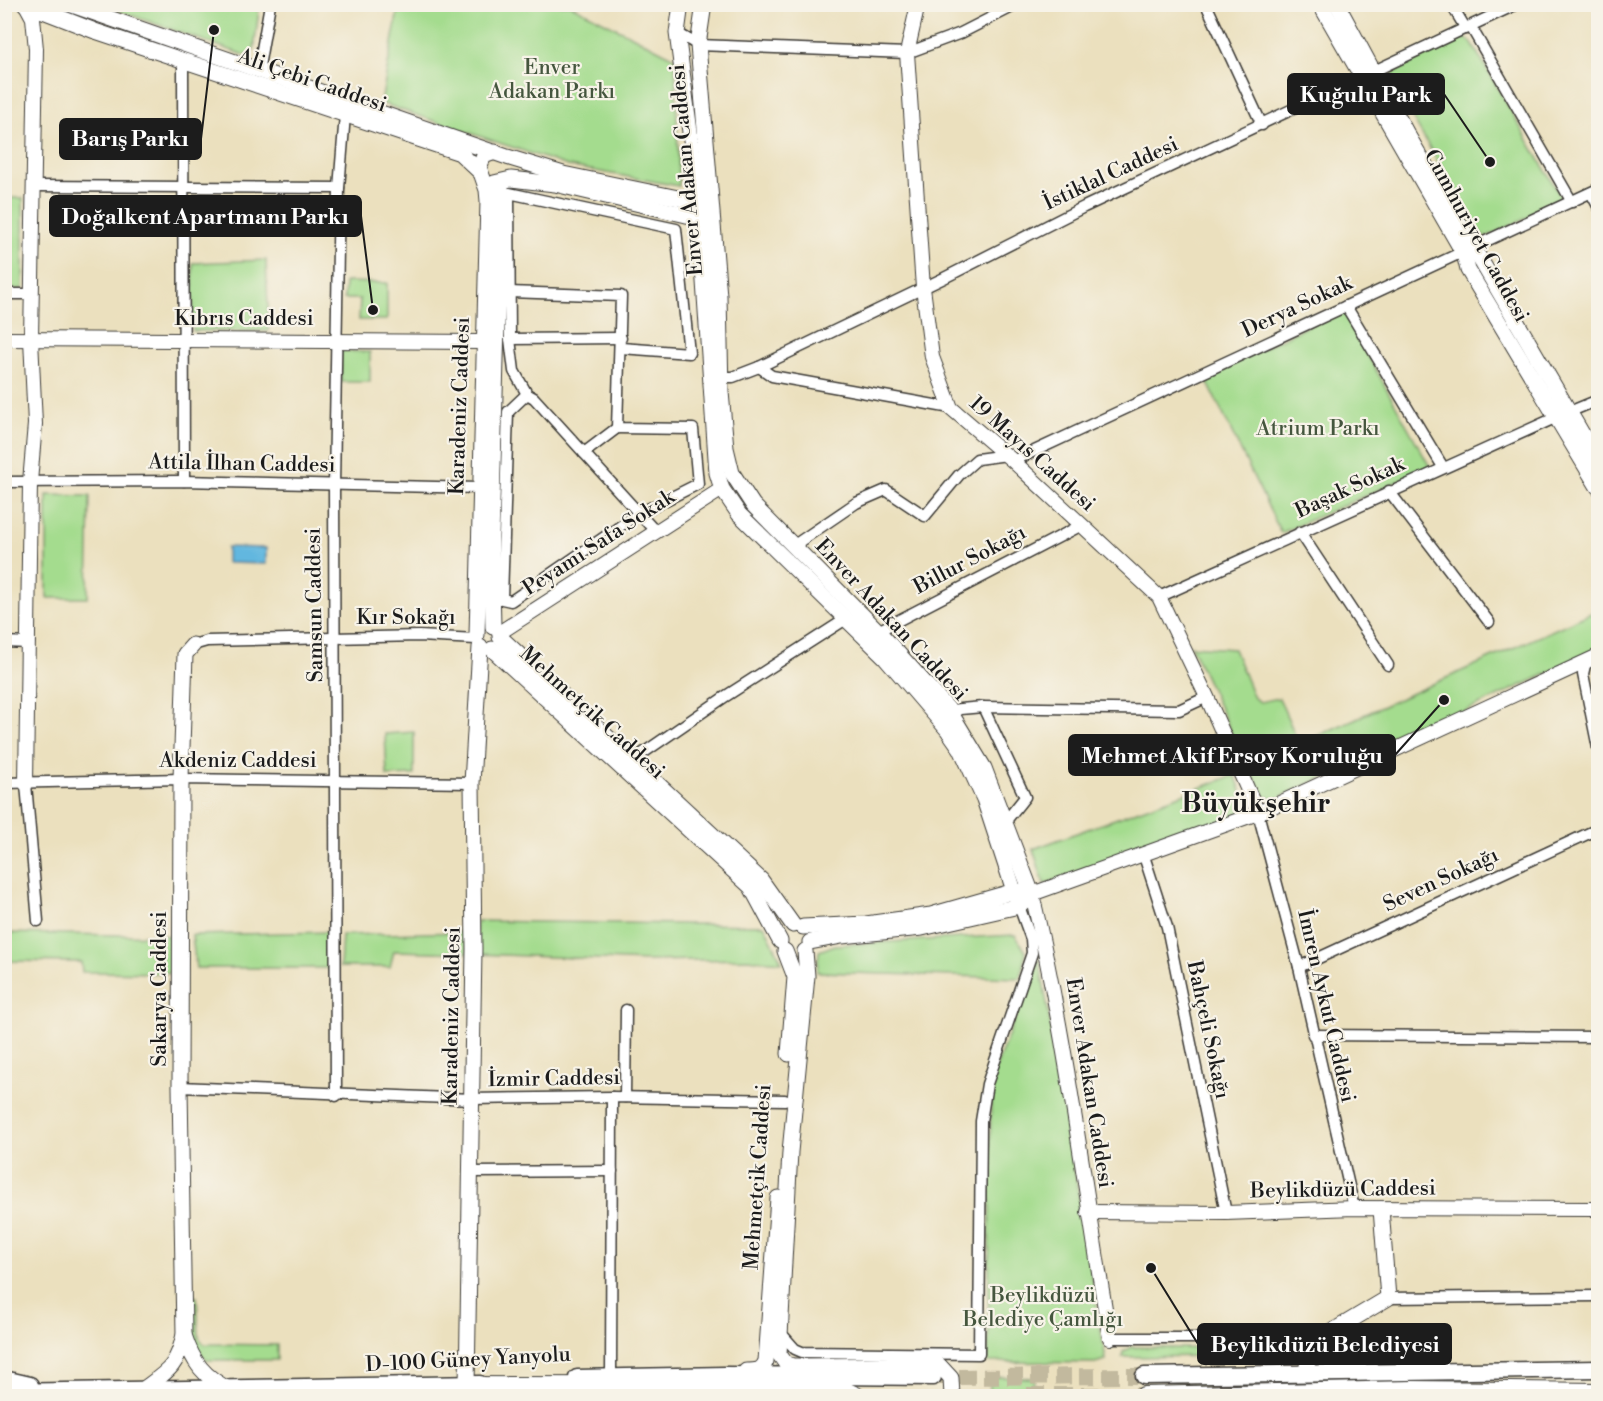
<svg xmlns="http://www.w3.org/2000/svg" width="1603" height="1401" viewBox="0 0 1603 1401" font-family="'Libre Bodoni',serif">
  <style>
    .green { fill: #a4dc8e; stroke: #607c55; stroke-width: 1.5 }
    .water { fill: #62b7df; stroke: #3f6a7e; stroke-width: 1.5 }
    .lines { fill: none; stroke-linecap: round; stroke-linejoin: round }
    .primary-tunnel { stroke: #c2b99e; stroke-width: 16; stroke-dasharray: 16 8; stroke-linecap: butt }
    .trunk-tunnel { stroke: #c2b99e; stroke-width: 18; stroke-dasharray: 18 9; stroke-linecap: butt }
    .minor-casing { stroke: #3b3934; stroke-width: 13 }
    .tertiary-casing { stroke: #3b3934; stroke-width: 16 }
    .secondary-casing { stroke: #3b3934; stroke-width: 17 }
    .primary-casing { stroke: #3b3934; stroke-width: 19 }
    .trunk-casing { stroke: #3b3934; stroke-width: 20 }
    .minor { stroke: #fff; stroke-width: 10 }
    .tertiary { stroke: #fff; stroke-width: 14 }
    .secondary { stroke: #fff; stroke-width: 15 }
    .primary { stroke: #fff; stroke-width: 16 }
    .trunk { stroke: #fff; stroke-width: 18 }
    .labels { text-anchor: middle; dominant-baseline: central; stroke-width: 4.5; stroke-linejoin: round; paint-order: stroke }
    .park-label { font-size: 21px; fill: #45563e; stroke: #f7f3e8 }
    .street-label { font-size: 21px; fill: #1c1c1c; stroke: #f7f3e8 }
    .district-label { font-size: 27px; font-weight: bold; fill: #1c1c1c; stroke: #f7f3e8 }
    .leader { fill: none; stroke: #1c1c1c; stroke-width: 2 }
    .callout-dot { fill: #1c1c1c; stroke: #f7f3e8; stroke-width: 2 }
    .callout { fill: #1c1c1c; stroke: #1c1c1c; stroke-width: 2 }
    .callout-label { font-size: 22px; text-anchor: middle; font-weight: bold; fill: #fff }
  </style>
  <rect width="100%" height="100%" fill="#f7f3e8"/>
  <filter id="ink" filterUnits="userSpaceOnUse"><feTurbulence type="fractalNoise" baseFrequency=".0167" numOctaves="2"/><feDisplacementMap in="SourceGraphic" scale="12" xChannelSelector="R" yChannelSelector="G"/><feConvolveMatrix kernelMatrix="1 2 1 2 8 2 1 2 1" color-interpolation-filters="sRGB"/></filter>
  <filter id="wash" filterUnits="userSpaceOnUse"><feTurbulence type="fractalNoise" baseFrequency=".008" numOctaves="4" result="noise"/><feDisplacementMap in="SourceGraphic" scale="24" xChannelSelector="R" yChannelSelector="G"/><feGaussianBlur stdDeviation="1.35" result="paint"/><feColorMatrix in="noise" values="0 0 0 0 0 0 0 0 0 0 0 0 0 0 0 0 0 1.4 0 .05"/><feComposite in="paint" operator="in"/></filter>
  <g filter="url(#wash)">
    <rect width="100%" height="100%" fill="#ebe0be"/>
    <g class="green">
      <path d="M102,5H246L259,9L254,50L247,56Z"/>
      <path d="M399,5H571L675,58L679,186L568,166L381,103Z"/>
      <path d="M1462,36L1471,42L1561,197V202L1486,237L1480,235L1390,79L1394,72Z"/>
      <path d="M4,198H23V289H5Z"/>
      <path d="M266,260L269,331H193V263Z"/>
      <path d="M345,282L387,283V320H359L360,299H344Z"/>
      <path d="M1342,309L1430,467L1281,533L1205,377Z"/>
      <path d="M341,351L370,352V382H341Z"/>
      <path d="M47,495L90,496L88,598H47Z"/>
      <path d="M1598,610V650L1276,799L1264,796L1238,747L1191,646L1234,649L1254,698L1260,702L1279,698L1299,744Z"/>
      <path d="M414,732V775L387,776L385,734Z"/>
      <path d="M1235,775L1250,814L1044,884L1033,849Z"/>
      <path d="M476,921L764,925L782,962L747,959L647,961L477,954Z"/>
      <path d="M332,932L333,968H196L192,935Z"/>
      <path d="M466,932L468,953L394,951L390,967H340L342,935Z"/>
      <path d="M5,933L173,936V973L82,972L81,962L5,961Z"/>
      <path d="M1015,935L1026,952L1020,978L817,972L819,951L835,945Z"/>
      <path d="M1039,956L1106,1360L1095,1363L988,1362L991,1080Z"/>
      <path d="M191,1297H197L199,1338L204,1344L277,1345V1360H208L199,1353L194,1342Z"/>
      <path d="M1131,1347L1222,1349L1225,1356L1122,1357L1123,1352Z"/>
      <path d="M990,1377L1034,1378L1033,1396H990Z"/>
    </g>
    <path class="water" d="M227,547L266,548V564L227,563Z"/>
  </g>
  <g filter="url(#ink)">
    <g class="lines">
      <path class="primary-tunnel" d="M935,1377L1144,1376"/>
      <path class="trunk-tunnel" d="M1027,1396H1144"/>
      <g class="minor-casing">
        <g id="minor">
          <path d="M1206,4L1262,125"/>
          <path d="M1451,4L1466,29"/>
          <path d="M1471,27L1572,202"/>
          <path d="M677,33L698,45L907,53L961,33L1018,4"/>
          <path d="M183,59L184,481"/>
          <path d="M258,72L270,4"/>
          <path d="M35,186L339,188"/>
          <path d="M1591,193L1598,206"/>
          <path d="M509,292L621,296L617,428L693,429L698,484L638,514L511,601L502,599L508,412L527,394"/>
          <path d="M4,294H32"/>
          <path d="M1346,306L1443,467"/>
          <path d="M510,339L621,338"/>
          <path d="M621,348L689,353L676,229L509,193L510,339L514,371L527,394L534,398L655,531"/>
          <path d="M759,367L772,376L951,408"/>
          <path d="M723,377H733L759,367L944,278L1084,207L1517,4"/>
          <path d="M1569,412L1598,400"/>
          <path d="M584,453L617,428"/>
          <path d="M1013,461C1208,370 1404,281 1598,189"/>
          <path d="M4,482L184,481L478,488"/>
          <path d="M1389,491L1489,622"/>
          <path d="M1300,532L1388,665"/>
          <path d="M793,546L856,503L886,490L925,516L959,475L977,459L1007,455"/>
          <path d="M1159,597L1557,417"/>
          <path d="M878,631L1080,526"/>
          <path d="M4,642L29,643"/>
          <path d="M193,645L207,641L419,636L476,639"/>
          <path d="M1586,661L1583,674L1598,748"/>
          <path d="M983,707L1025,797L1005,822"/>
          <path d="M949,710L983,707L1179,710L1207,697"/>
          <path d="M633,760L726,696L846,619"/>
          <path d="M4,783L181,779L472,783"/>
          <path d="M26,784L38,921"/>
          <path d="M1258,813L1299,967L1354,1208"/>
          <path d="M1144,856L1167,927L1226,1213"/>
          <path d="M1299,967L1598,829"/>
          <path d="M1313,1035L1598,1037"/>
          <path d="M180,1087L472,1099L612,1097L785,1100"/>
          <path d="M336,1096L334,486L339,188L345,115"/>
          <path d="M625,1097L626,1010"/>
          <path d="M469,1172L612,1171"/>
          <path d="M1388,1298L1598,1296"/>
          <path d="M780,1332L795,1349L802,1352L979,1354L981,1121L987,1084L1032,953L1031,939L1019,906"/>
          <path d="M1110,1338H1296L1311,1344"/>
          <path d="M611,1377L612,1097"/>
        </g>
      </g>
      <g class="tertiary-casing">
        <g id="tertiary">
          <path d="M918,4L907,53L923,288L932,357L951,408L1013,461L1159,597L1207,697L1258,813"/>
          <path d="M4,339L483,342"/>
          <path d="M499,633L722,489"/>
          <path d="M26,784L30,482L35,424L31,339L36,49L33,18L26,5"/>
          <path d="M1088,1212L1226,1213L1354,1208L1598,1209"/>
          <path d="M1110,1338C1084,1189 1067,1040 1032,894L1258,813L1598,656"/>
        </g>
      </g>
      <g class="secondary-casing">
        <g id="secondary">
          <path d="M25,4L95,31L460,153L479,171"/>
          <path d="M69,4L507,157L563,174L683,199L698,193"/>
          <path d="M681,4L677,33L698,193L717,473L722,489L739,514L886,658L947,729L961,749L984,799L1019,906"/>
          <path d="M704,4L698,45L719,296L721,392L726,448L732,473L753,505L878,631L949,710L984,768L1032,894"/>
          <path d="M1320,4L1464,254L1468,270L1598,487"/>
          <path d="M1337,4L1407,134L1598,461"/>
          <path d="M494,183L511,179L555,184L699,218"/>
          <path d="M493,627L491,537L501,182"/>
          <path d="M477,635L488,201L487,190L479,167L484,156L495,152"/>
          <path d="M500,637L761,880L793,925"/>
          <path d="M492,649L751,887L780,941"/>
          <path d="M803,927L866,924L931,915L1015,891L1023,892"/>
          <path d="M810,942L842,936L922,928L1019,906L1026,899"/>
          <path d="M785,951L795,977L789,1054"/>
          <path d="M805,951L807,976L790,1152L779,1354L786,1364L793,1366L939,1365L951,1378L952,1396"/>
          <path d="M184,1335C193,1363 204,1377 230,1390"/>
          <path d="M746,1371C757,1371 762,1371 766,1361L778,1198"/>
          <path d="M1306,1372L1311,1344L1388,1298L1381,1209"/>
          <path d="M467,1386L474,949L472,783L480,647"/>
          <path d="M141,1391C168,1371 176,1369 184,1335L180,1087L181,779L185,654L193,645"/>
        </g>
      </g>
      <g class="primary-casing">
        <g id="primary">
          <path d="M1144,1376L1598,1369"/>
          <path d="M577,1378L725,1375L933,1377"/>
          <path d="M4,1379L30,1385"/>
          <path d="M4,1392L480,1384"/>
        </g>
      </g>
      <g class="trunk-casing">
        <g id="trunk">
          <path d="M467,1386L817,1387L845,1391L856,1396"/>
          <path d="M1144,1396L1413,1390L1598,1392"/>
        </g>
      </g>
      <use href="#minor" class="minor"/>
      <use href="#tertiary" class="tertiary"/>
      <use href="#secondary" class="secondary"/>
      <use href="#primary" class="primary"/>
      <use href="#trunk" class="trunk"/>
    </g>
  </g>
  <g class="labels">
    <g class="park-label">
      <text x="552" y="68">Enver<tspan x="552" dy="24">Adakan Parkı</tspan></text>
      <text x="1318" y="429">Atrium Parkı</text>
      <text x="1043" y="1296">Beylikdüzü<tspan x="1043" dy="24">Belediye Çamlığı</tspan></text>
    </g>
    <g class="street-label">
      <text transform="translate(312 81) rotate(19)">Ali Çebi Caddesi</text>
      <text transform="translate(687 170) rotate(-95)">Enver Adakan Caddesi</text>
      <text transform="translate(1111 174) rotate(-25)">İstiklal Caddesi</text>
      <text transform="translate(1476 236) rotate(61)">Cumhuriyet Caddesi</text>
      <text transform="translate(1297 307) rotate(-25)">Derya Sokak</text>
      <text x="244" y="319">Kıbrıs Caddesi</text>
      <text transform="translate(460 406) rotate(-88)">Karadeniz Caddesi</text>
      <text transform="translate(1032 454) rotate(42)">19 Mayıs Caddesi</text>
      <text transform="translate(242 464) rotate(1)">Attila İlhan Caddesi</text>
      <text transform="translate(1350 488) rotate(-25)">Başak Sokak</text>
      <text transform="translate(599 543) rotate(-33)">Peyami Safa Sokak</text>
      <text transform="translate(970 560) rotate(-28)">Billur Sokağı</text>
      <text transform="translate(315 605) rotate(-91)">Samsun Caddesi</text>
      <text x="406" y="618">Kır Sokağı</text>
      <text transform="translate(891 620) rotate(47)">Enver Adakan Caddesi</text>
      <text transform="translate(592 713) rotate(42)">Mehmetçik Caddesi</text>
      <text x="238" y="761">Akdeniz Caddesi</text>
      <text transform="translate(1441 880) rotate(-25)">Seven Sokağı</text>
      <text transform="translate(160 989) rotate(-90)">Sakarya Caddesi</text>
      <text transform="translate(1326 1006) rotate(77)">İmren Aykut Caddesi</text>
      <text transform="translate(452 1016) rotate(-89)">Karadeniz Caddesi</text>
      <text transform="translate(1208 1030) rotate(78)">Bahçeli Sokağı</text>
      <text transform="translate(554 1079) rotate(-1)">İzmir Caddesi</text>
      <text transform="translate(1089 1083) rotate(81)">Enver Adakan Caddesi</text>
      <text transform="translate(758 1177) rotate(-86)">Mehmetçik Caddesi</text>
      <text transform="translate(1343 1190) rotate(-1)">Beylikdüzü Caddesi</text>
      <text transform="translate(468 1360) rotate(-3)">D-100 Güney Yanyolu</text>
    </g>
    <g class="district-label">
      <text x="1256" y="804">Büyükşehir</text>
    </g>
  </g>
  <path class="leader" d="M1490 162L1444 94M214 30L201 139M373 310L361 216M1444 700L1395 755M1151 1268L1198 1344"/>
  <g class="callout-dot">
    <circle cx="1490" cy="162" r="6"/>
    <circle cx="214" cy="30" r="6"/>
    <circle cx="373" cy="310" r="6"/>
    <circle cx="1444" cy="700" r="6"/>
    <circle cx="1151" cy="1268" r="6"/>
  </g>
  <g class="callout">
    <rect x="1288" y="74" width="156" height="40" rx="6"/>
    <rect x="60" y="119" width="141" height="40" rx="6"/>
    <rect x="50" y="196" width="311" height="40" rx="6"/>
    <rect x="1069" y="735" width="326" height="40" rx="6"/>
    <rect x="1198" y="1324" width="253" height="40" rx="6"/>
  </g>
  <g class="callout-label">
    <text x="1366" y="102">Kuğulu Park</text>
    <text x="130" y="146">Barış Parkı</text>
    <text x="205" y="224">Doğalkent Apartmanı Parkı</text>
    <text x="1232" y="763">Mehmet Akif Ersoy Koruluğu</text>
    <text x="1325" y="1352">Beylikdüzü Belediyesi</text>
  </g>
  <rect width="1603" height="1401" fill="none" stroke="#f7f3e8" stroke-width="24"/>
</svg>
